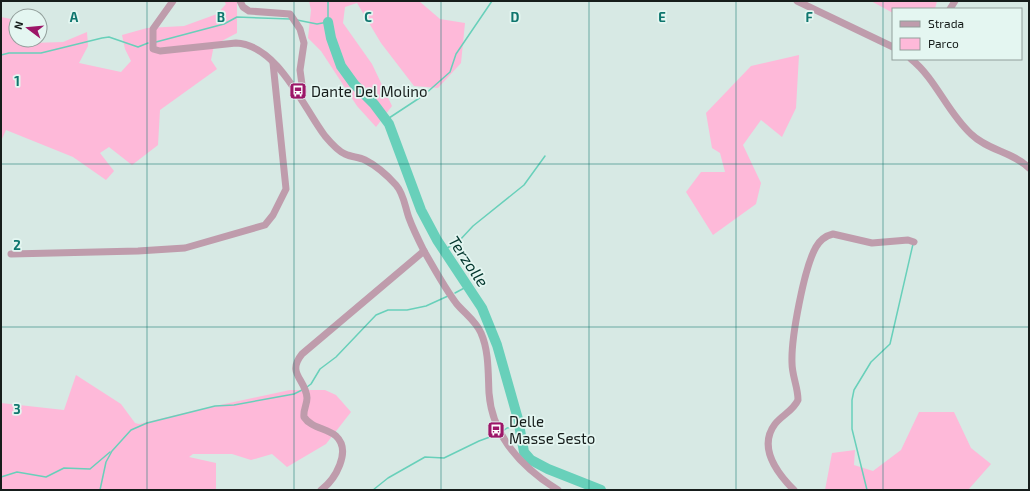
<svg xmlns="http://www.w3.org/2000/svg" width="1030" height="491" viewBox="0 0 1030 491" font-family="'Exo 2',sans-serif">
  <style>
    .green { fill: #feb9d9 }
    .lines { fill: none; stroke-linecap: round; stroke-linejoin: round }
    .stream { stroke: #68d0ba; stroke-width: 1.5 }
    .river { stroke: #68d0ba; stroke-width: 10 }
    .minor { stroke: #bf9cac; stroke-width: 7 }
    .grid { fill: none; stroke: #0f766e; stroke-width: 1; stroke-opacity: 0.55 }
    .labels { text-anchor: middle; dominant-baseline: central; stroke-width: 3.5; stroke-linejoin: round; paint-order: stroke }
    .poi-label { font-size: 15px; fill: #161d1b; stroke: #e4f6f1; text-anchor: start }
    .water-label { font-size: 16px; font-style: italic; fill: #00342b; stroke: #e4f6f1 }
    .grid-label { font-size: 13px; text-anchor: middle; font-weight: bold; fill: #0f766e; stroke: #e4f6f1; stroke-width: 3.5; stroke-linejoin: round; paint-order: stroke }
  </style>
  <rect width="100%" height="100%" fill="#d7e9e4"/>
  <g class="green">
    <path d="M224,1H237V33L214,45L211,60L217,69L160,110L158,145L132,165L109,147L100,153L114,171L106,180L73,157L6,130L1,141V17L16,20V40H31V43L63,42L87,32L88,46L79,63L121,72L131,61L125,49L122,35L147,28L184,26L217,14L226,4Z"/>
    <path d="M309,1H419L440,19L465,23L461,63L438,88L414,86L381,43L357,3L345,7L343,23L372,64L392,106L376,127L357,106L321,51L308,38L311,10Z"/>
    <path d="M871,1H937L935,9H893V13Z"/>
    <path d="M799,55L796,108L782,137L761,120L743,145L761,183L756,204L713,235L686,192L701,172H725L720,153L712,148L706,113L751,66Z"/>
    <path d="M76,375L121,404L135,423L139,424L192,411L290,390H325L336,395L351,412L326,444L287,467L272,454L251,460L232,454H193L189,457L216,463V490H1V403L64,410Z"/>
    <path d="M919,412H954L971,448L991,464L968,490H825L832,453L855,450L854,465L873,471L901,450Z"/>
  </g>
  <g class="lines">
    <g class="stream">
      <path d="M297,20L317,24L328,22V1"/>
      <path d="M156,42L224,24L237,17L290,19"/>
      <path d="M1,55L9,53H41L102,38L109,37L138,47L148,43"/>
      <path d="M386,120L424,95L450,72L456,54L492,1"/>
      <path d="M444,250L459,241L473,226L524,185L545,156"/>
      <path d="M455,293L468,286"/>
      <path d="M307,387L311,384L320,369L336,357L376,315L388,310H407L426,306L448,296"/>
      <path d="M503,431L507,428L519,426"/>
      <path d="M1,477L17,472L46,477L64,468L90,469L110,452"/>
      <path d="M100,490L106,462L112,451L131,430L147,423L215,406L234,405L294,394L302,390"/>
      <path d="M373,490L388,478L425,457L444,458L479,441L498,434"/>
      <path d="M867,490L852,429V400L854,390L871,362L890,344L913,244"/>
    </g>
    <path class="river" d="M328,22L331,38L341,66L354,84L374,104L389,124L421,210L437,240L482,308L497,345L518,419L524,452L531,460L548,469L601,490"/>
    <g class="minor">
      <path d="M173,1L153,29V49L160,51L236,43C278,45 303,107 325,136C330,142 338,151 345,154C351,157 359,157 365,160C377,166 387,175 396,185C404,194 405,207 409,218C413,229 419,241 424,251C434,268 444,287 456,303C464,313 476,321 481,333C489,351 488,373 489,393C492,436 523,468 558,490"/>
      <path d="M240,1L243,7L249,11L290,14L300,29L304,43L300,70L303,92L300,95"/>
      <path d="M797,1L893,47"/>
      <path d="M950,9L955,1"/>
      <path d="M911,59C936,79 947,112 971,134C987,150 1013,152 1029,168"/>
      <path d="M11,254L138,251L185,248L265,225L273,215L286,189L273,63"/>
      <path d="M321,490C335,480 352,451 336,436C326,428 311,428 304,417C303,410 307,405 307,398C306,379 286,374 302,354L424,251"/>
      <path d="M794,490C778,474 757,448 775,424C782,415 793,411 798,400C798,387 792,376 792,363C791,338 804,268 816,247C820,240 825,236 833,234L872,243L908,240L914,242"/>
    </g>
  </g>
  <path class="grid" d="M147,1V490M294,1V490M441,1V490M589,1V490M736,1V490M883,1V490M1,164H1029M1,327H1029"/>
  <defs>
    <g id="bus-square" transform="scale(0.9)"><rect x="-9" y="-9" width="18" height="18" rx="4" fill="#9c1668" stroke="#e4f6f1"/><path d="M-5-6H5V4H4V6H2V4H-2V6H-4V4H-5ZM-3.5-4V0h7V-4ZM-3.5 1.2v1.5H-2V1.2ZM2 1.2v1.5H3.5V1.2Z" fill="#fff"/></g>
  </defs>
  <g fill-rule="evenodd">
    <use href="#bus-square" x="298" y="91"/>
    <use href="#bus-square" x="496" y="430"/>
  </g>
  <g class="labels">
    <g class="poi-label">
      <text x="311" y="91">Dante Del Molino</text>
      <text x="509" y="421">Delle<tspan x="509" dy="17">Masse Sesto</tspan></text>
    </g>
    <g class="water-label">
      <text transform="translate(469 261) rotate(56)">Terzolle</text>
    </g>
  </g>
  <g class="grid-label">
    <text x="74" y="22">A</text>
    <text x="221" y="22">B</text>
    <text x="368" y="22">C</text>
    <text x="515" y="22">D</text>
    <text x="662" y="22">E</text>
    <text x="809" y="22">F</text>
    <text x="17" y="86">1</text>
    <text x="17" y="250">2</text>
    <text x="17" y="414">3</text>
  </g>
  <rect width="1030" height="491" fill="none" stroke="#161d1b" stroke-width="4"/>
  <rect x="892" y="8" width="130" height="52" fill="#e4f6f1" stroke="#929f9b"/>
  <rect x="900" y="21" width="20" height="6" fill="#bf9cac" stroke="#929f9b"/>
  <text x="928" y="28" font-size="12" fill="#161d1b">Strada</text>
  <rect x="900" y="38" width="20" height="12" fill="#feb9d9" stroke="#929f9b"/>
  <text x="928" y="48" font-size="12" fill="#161d1b">Parco</text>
  <g transform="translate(28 28) rotate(286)"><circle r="19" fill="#e4f6f1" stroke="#929f9b"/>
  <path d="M0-3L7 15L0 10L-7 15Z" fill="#9c1668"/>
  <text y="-6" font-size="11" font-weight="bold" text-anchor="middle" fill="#161d1b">N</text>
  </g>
</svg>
